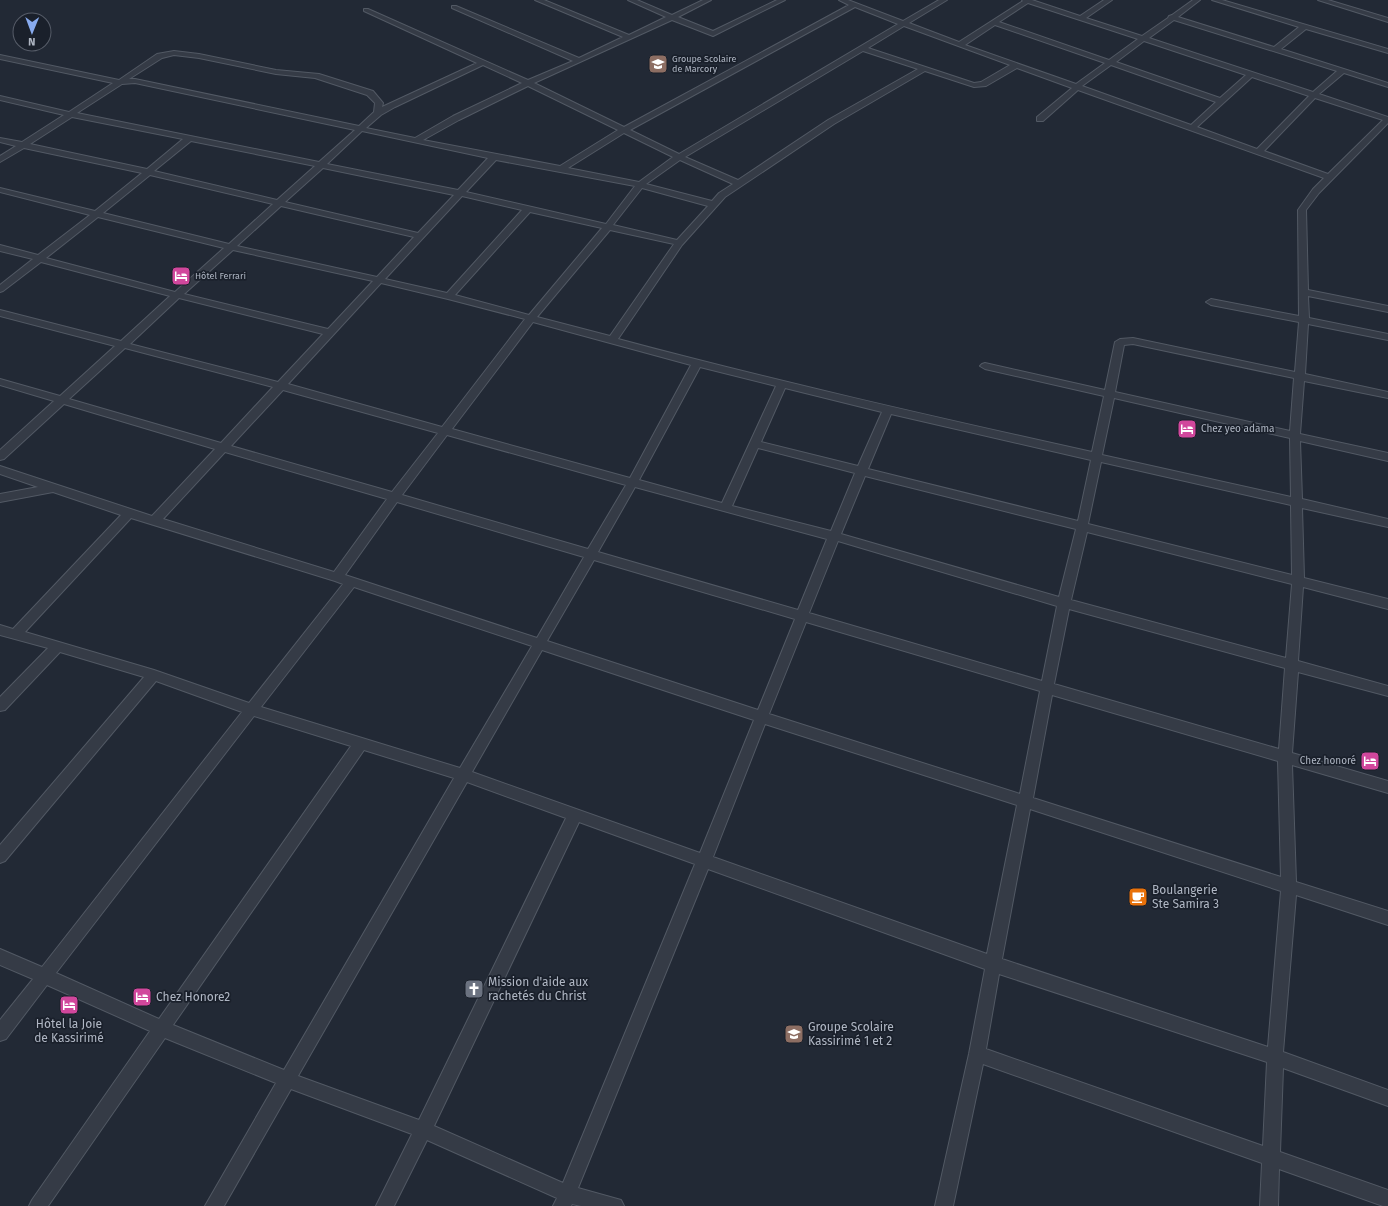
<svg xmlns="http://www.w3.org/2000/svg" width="1388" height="1206" viewBox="0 0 1388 1206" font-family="'Fira Sans',sans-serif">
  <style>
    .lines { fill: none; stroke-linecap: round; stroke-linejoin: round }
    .minor-casing { stroke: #525964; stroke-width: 2 }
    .minor { fill: #353b46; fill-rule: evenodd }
    .labels { text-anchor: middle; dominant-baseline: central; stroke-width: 3.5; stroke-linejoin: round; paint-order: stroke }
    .far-poi-label { font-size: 9px; fill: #afb6c3; stroke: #1a202b; text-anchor: start }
    .poi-label { font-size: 10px; fill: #afb6c3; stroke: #1a202b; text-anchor: start }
    .near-poi-label { font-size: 12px; fill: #afb6c3; stroke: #1a202b; text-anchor: start }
  </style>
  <rect width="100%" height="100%" fill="#222935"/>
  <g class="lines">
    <g class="minor-casing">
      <g id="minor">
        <path d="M535,0H544L629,35L666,17L628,0H637L672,15L703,0H711L678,17L713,31L777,0H785L713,36L672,20L534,83L624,127L849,5L839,0H848L903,21L939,0H947L909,23L959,42L1023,1L1022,0H1032L1080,16L1104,0H1112L1086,18L1142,36L1168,18L1169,16L1172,15L1193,0H1200L1178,17L1274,47L1299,27L1212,0H1222L1388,49V53L1306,29L1281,49L1388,83V87L1344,73L1319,94L1388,117V123L1319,193L1306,210L1308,290L1388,306V312L1308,296L1309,318L1388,334V340L1308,324L1305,374L1388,392V398L1304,381L1300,434L1388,453V461L1300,441L1302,499L1388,519V527L1302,508L1304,578L1388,599V609L1303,587L1298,661L1388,686V696L1298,672L1292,753L1388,781V793L1292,765L1296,882L1388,911V925L1296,895L1283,1052L1388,1090V1106L1283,1068L1280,1152L1388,1190V1206H1383L1279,1169L1278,1206H1260L1262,1163L983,1064L953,1206H935L969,1054L985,969L708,869L578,1188L621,1200L624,1206H581L572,1204L571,1206H553L557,1198L427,1140L394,1206H376L412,1134L291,1089L224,1206H205L276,1083L165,1038L48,1206H29L32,1200L150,1031L47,985L6,1039L0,1041V1020L33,979L0,965V949L42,967L242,712L156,681L5,861L0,863V845L144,677L60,652L5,710L0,711V697L48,648L0,635V625L13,629L121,515L53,492L0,502V494L38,487L0,474V466L152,516L215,449L64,404L4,459L0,460V450L54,401L0,385V379L60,396L115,346L0,316V310L121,341L170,296L41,262L3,291L0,292V285L33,259L0,251V245L38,255L90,215L0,192V188L95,211L142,173L24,148L0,162V156L16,146L0,142V138L22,142L64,115L0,100V96L69,112L113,83L0,59V55L119,80L157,54L174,51L199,54L276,70L319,74L373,91L383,103L382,107L477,63L364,11V9H368L528,80L573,61L452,8V6H456L579,58L623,37ZM1028,3L1138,39L1109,60L999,22ZM855,7L898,24L679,154L630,130ZM1174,20L1337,71L1313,92L1149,38ZM995,25L1105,63L1076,84L965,45ZM904,26L1010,65L981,82L974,83L868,48ZM1144,41L1246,75L1220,98L1116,62ZM863,51L918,69L828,120L738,180L685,157ZM174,55L199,58L276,74L315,78L367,95L375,103L374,112L359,126L135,79H129L162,58ZM483,65L522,83L453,116L415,138L366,128L381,115L395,107ZM1111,65L1216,102L1191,125L1082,86ZM1017,68L1072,88L1037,117V121H1043L1078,90L1324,178L1313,189L1298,210L1299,316L1211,299L1206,302L1211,305L1299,322L1295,372L1133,338L1120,339L1115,342L1105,390L985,363L982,364L980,366L985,369L1104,396L1092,452C934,417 775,381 618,339L682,245L725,197L834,124L925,71L974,87L986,86ZM1252,77L1309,96L1257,149L1197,127ZM135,83L355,130L319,162L77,113L122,84ZM528,86L618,130L560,166L423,140L459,120ZM1315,98L1383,120L1328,174L1264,151ZM72,117L183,139L147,169L30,144ZM362,131L488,158L458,190L327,164ZM624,133L673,157L639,182L568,168ZM191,141L315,166L277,200L154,171ZM496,160L635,186L606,224L466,192ZM680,160L733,184L719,193L712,201L646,184ZM323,168L454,195L418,233L285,202ZM150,175L273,204L229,244L103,213ZM642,188L708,206L677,240L613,225ZM462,196L522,210L447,293L385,279ZM281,206L414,237L377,277L237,246ZM530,212L602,228L529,315L455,295ZM98,217L224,248L175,292L46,258ZM610,230L674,244L610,336L537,317ZM233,250L373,281L328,329L184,294ZM381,283L448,299L525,319L442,427L288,384ZM179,298L323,334L278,382L130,344ZM533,322L691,365L630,478L452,429ZM1133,344L1294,378L1290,431L1115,392L1124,345ZM125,348L273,387L221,443L69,399ZM700,367L776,386L722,503L639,480ZM785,388L882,412L858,466L761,442ZM283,390L438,433L392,492L231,446ZM1114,398L1290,438L1291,497L1102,455ZM891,414L1091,460L1078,521L868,469ZM447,435L626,485L588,549L402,495ZM758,448L855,473L831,531L732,506ZM225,452L387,499L334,572L163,519ZM1101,462L1291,505L1292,575L1088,524ZM865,476L1076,529L1059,597L841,534ZM635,487L827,539L798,610L598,552ZM397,502L584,557L537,638L345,575ZM131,518L335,581L343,584L249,703L154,670L25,632ZM1087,532L1292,584L1286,658L1071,600ZM838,541L1057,606L1042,681L809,613ZM594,560L795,619L758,710L547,641ZM354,587L532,646L460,768L261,707ZM1069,609L1285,668L1279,749L1054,684ZM806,622L1040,691L1020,794L769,714ZM542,650L754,720L700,853L472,772ZM1052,695L1278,761L1281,877L1033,798ZM254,716L351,746L159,1019L56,973ZM765,724L1017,805L987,954L713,857ZM364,750L454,778L284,1070L173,1025ZM467,782L566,818L419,1120L298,1076ZM1030,809L1281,891L1268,1047L1002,959ZM579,822L695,864L563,1183L434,1126ZM999,974L1267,1062L1263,1146L986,1049Z"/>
        <path d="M1318,0H1328L1388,18V22Z"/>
      </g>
    </g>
    <use href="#minor" class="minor"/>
  </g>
  <defs>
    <g id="school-square" transform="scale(1)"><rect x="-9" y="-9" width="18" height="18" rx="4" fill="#8d6e63" stroke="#1a202b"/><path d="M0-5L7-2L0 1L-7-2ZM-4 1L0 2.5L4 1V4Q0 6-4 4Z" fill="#fff"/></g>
    <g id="hotel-square" transform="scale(1)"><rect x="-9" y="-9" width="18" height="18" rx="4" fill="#d1479c" stroke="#1a202b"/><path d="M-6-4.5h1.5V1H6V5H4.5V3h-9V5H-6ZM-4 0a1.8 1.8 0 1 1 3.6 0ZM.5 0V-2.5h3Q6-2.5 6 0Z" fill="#fff"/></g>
    <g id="cafe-square" transform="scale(1)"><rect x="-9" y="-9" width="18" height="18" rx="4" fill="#e8710a" stroke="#1a202b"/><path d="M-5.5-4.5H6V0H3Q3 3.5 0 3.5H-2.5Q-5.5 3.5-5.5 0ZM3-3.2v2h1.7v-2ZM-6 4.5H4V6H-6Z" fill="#fff"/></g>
    <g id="church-square" transform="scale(1)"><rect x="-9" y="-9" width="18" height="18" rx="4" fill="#6b7280" stroke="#1a202b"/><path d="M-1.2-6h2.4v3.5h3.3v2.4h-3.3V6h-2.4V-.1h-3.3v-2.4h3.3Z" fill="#fff"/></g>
  </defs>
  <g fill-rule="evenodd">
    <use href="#school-square" x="658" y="64"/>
    <use href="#hotel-square" x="181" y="276"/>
    <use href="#hotel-square" x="1187" y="429"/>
    <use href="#hotel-square" x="1370" y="761"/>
    <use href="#cafe-square" x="1138" y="897"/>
    <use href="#church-square" x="474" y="989"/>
    <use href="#hotel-square" x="142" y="997"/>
    <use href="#hotel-square" x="69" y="1005"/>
    <use href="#school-square" x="794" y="1034"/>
  </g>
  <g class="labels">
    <g class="far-poi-label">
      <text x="672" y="59">Groupe Scolaire<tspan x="672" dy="10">de Marcory</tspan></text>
      <text x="195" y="276">Hôtel Ferrari</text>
    </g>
    <g class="poi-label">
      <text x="1201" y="429">Chez yeo adama</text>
      <text x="1356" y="761" text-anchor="end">Chez honoré</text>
    </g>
    <g class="near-poi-label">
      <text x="1152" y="890">Boulangerie<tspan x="1152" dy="14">Ste Samira 3</tspan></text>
      <text x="488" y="982">Mission d'aide aux<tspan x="488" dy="14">rachetés du Christ</tspan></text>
      <text x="156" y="997">Chez Honore2</text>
      <text x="69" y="1024" text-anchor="middle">Hôtel la Joie<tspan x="69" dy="14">de Kassirimé</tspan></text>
      <text x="808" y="1027">Groupe Scolaire<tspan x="808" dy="14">Kassirimé 1 et 2</tspan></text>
    </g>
  </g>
  <g transform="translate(32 32) rotate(181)"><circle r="19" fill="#1a202b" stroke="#565c68"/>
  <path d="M0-3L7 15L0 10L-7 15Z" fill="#88abef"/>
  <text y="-6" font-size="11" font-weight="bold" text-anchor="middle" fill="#afb6c3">N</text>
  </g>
</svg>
